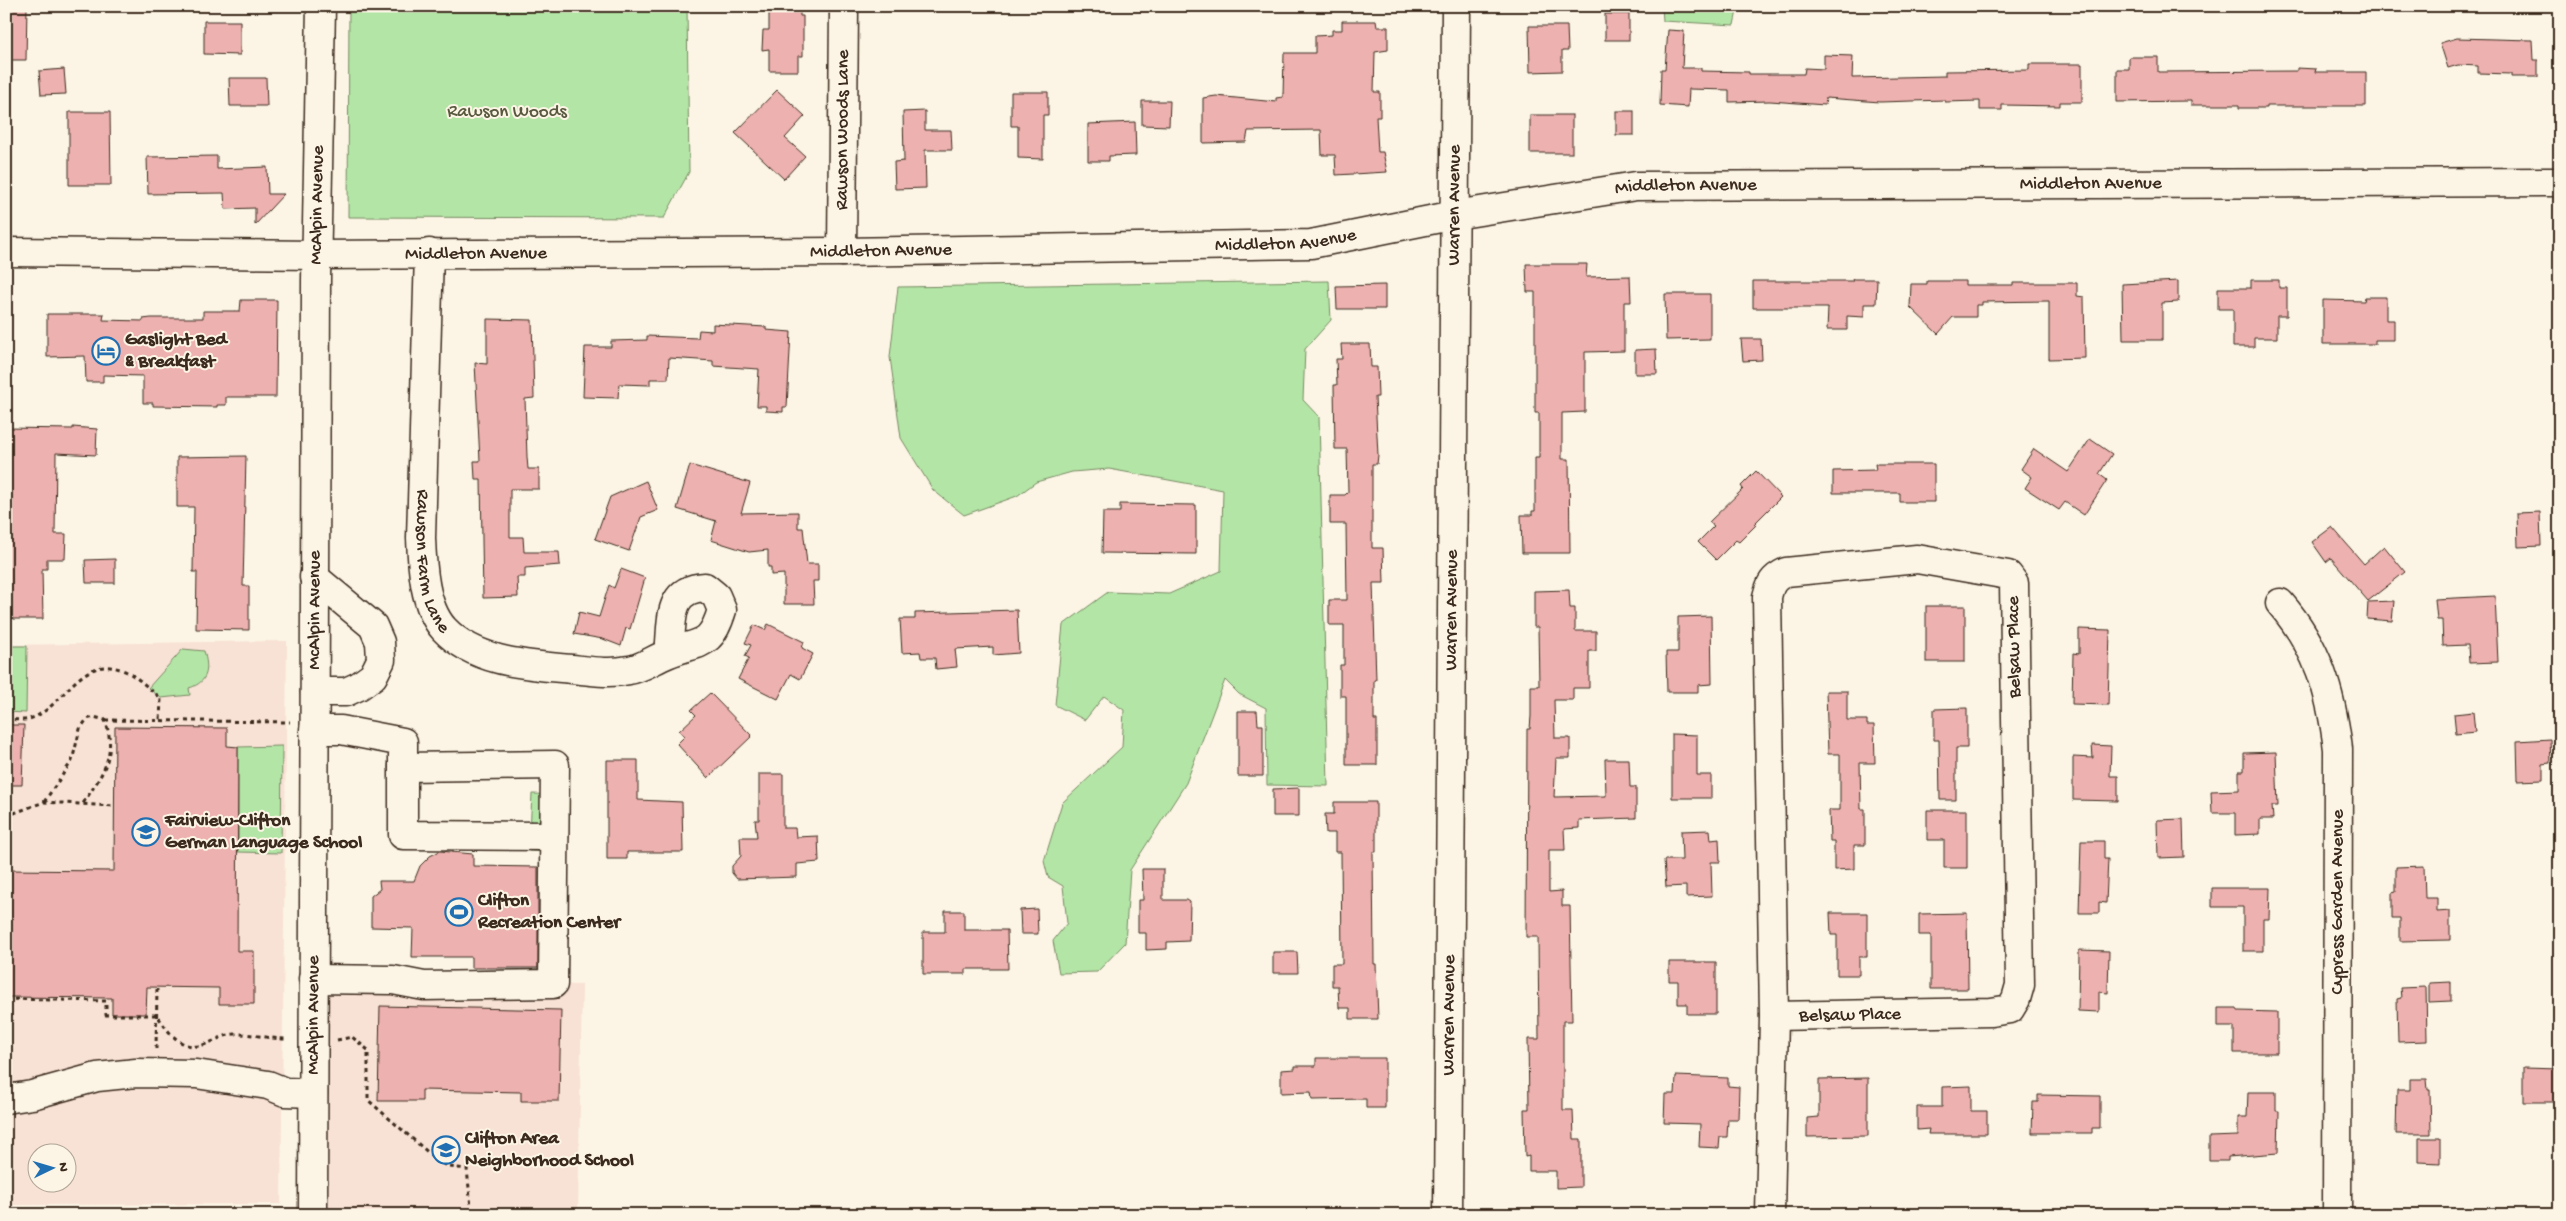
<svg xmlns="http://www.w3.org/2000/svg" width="2566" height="1221" viewBox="0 0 2566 1221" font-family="'Gochi Hand',sans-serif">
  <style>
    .built { fill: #f8e1d5; fill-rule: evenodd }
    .green { fill: #b3e6a6; stroke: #778862 }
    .building { fill: #edb1af; stroke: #3b2a1e }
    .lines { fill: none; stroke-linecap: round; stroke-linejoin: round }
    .minor-casing { stroke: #3b2a1e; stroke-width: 31 }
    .path { stroke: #3b2a1e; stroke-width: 3; stroke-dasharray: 4 4; stroke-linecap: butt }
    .minor { stroke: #fcf5e5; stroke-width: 28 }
    .labels { text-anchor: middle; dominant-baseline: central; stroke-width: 4; stroke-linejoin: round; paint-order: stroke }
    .park-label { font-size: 19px; fill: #595940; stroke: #fcf5e5 }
    .street-label { font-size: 19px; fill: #3b2a1e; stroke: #fcf5e5 }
    .poi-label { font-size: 19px; font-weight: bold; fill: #3b2a1e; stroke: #fcf5e5; text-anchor: start }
  </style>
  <rect width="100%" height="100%" fill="#fcf5e5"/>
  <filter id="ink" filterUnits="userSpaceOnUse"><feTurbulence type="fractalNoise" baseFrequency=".02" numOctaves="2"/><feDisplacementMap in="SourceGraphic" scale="10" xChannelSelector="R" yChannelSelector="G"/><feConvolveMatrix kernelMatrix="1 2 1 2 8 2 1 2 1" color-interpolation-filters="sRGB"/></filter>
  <g filter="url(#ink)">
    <g class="built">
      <path d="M287,641L281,1204L6,1205V645ZM38,1154H68V1184H38Z"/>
      <path d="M313,979L582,985L578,1215H313Z"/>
    </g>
    <g class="green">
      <path d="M349,6H687L689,172L664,218L348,217Z"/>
      <path d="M1662,6H1738L1734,25L1663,21Z"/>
      <path d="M1329,281L1331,320L1305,349L1303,400L1319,417L1328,786L1267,785L1266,708L1239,694L1225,680L1186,783L1130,870L1125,943L1097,972L1059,973L1053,941L1067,923L1063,886L1048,877L1044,861L1062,803L1122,747L1124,710L1104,696L1085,720L1055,705L1063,625L1108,592L1169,594L1221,571L1223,490L1109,469L1072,472L1036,482L1017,496L964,515L933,490L901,438L890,357L898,287Z"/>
      <path d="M6,646H27L26,713L6,712Z"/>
      <path d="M183,649L204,651C209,668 209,682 189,688L190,695L161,698L148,688Z"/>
      <path d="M282,746L281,853L238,852V747Z"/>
      <path d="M532,794L565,795L563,853L529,851Z"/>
    </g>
    <g class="building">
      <path d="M6,6H27L26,60H6Z"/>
      <path d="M769,6H800V16H803V56H798V71H769V49L762,50L763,30H769Z"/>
      <rect x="1605" y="14" width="24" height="26"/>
      <path d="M204,21H240V55L204,54Z"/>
      <path d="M1342,21H1376L1377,27H1388V50L1375,52L1374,92H1380V117H1376L1378,152H1383L1387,172L1336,175L1335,155H1322L1321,130L1248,131L1246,142L1203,143V98L1216,96L1276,102V98L1283,97L1284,53H1315V36L1332,35V30H1342Z"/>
      <path d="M1529,26H1567L1568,51H1562V71L1530,72Z"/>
      <path d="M1668,30L1684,31L1682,68H1701V71L1749,72V74H1804L1805,68L1824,69V55L1853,56L1852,78L1945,76V71L2029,70V64H2082V102H2060V106L2002,105V110H1980V101L1945,102V100L1880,102L1826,98L1825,105L1770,101L1729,102V90L1689,89L1688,107L1660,105L1661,69H1665Z"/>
      <path d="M2457,38L2532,40L2533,60H2538V77H2511V74L2478,73V66L2458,65L2448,68L2440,43Z"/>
      <path d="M2129,57H2158V72L2297,71V68L2316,69L2315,72H2366V106H2266V108H2239V105H2191V101L2117,102V69H2129Z"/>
      <path d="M64,69L66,94L41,95L39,71Z"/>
      <path d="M229,78H266L267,106H230Z"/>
      <path d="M777,90L805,116L785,138L805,156L784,179L735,133Z"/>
      <path d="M1011,92H1048V115H1043V159L1018,158V126H1011Z"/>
      <path d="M1142,101H1170L1169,126L1142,125Z"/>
      <path d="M925,111V130H951L952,150H925L926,188L895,189L894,162L904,161L903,112Z"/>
      <rect x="1616" y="111" width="18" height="24"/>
      <path d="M69,112H110L111,185H69Z"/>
      <rect x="1530" y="115" width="42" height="38"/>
      <path d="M1135,122L1136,155L1109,156V161H1088V124Z"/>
      <path d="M217,156V169L267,167L268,194H284L255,225V208L225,209L224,193L148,194L147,157Z"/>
      <path d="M1526,264H1587L1586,277L1630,276L1631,302H1624V351L1585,352V412L1562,413V459H1569L1570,553H1522L1521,515H1532V511H1535V458H1539V413H1535V292H1527Z"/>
      <path d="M1852,279H1877L1876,304H1864V317L1847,316V330H1827L1828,308H1753V281H1853Z"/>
      <path d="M2251,280H2279V288H2287V316H2277V338H2254V347H2233V309H2218V288H2251Z"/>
      <path d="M1927,281H1965V285H2013V283H2077V296L2084,297L2085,358L2049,359V301L1982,302V305H1976V317H1953L1938,334L1910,307L1911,284H1927Z"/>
      <path d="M2178,281V302L2162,303V340H2123L2122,284Z"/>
      <path d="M1385,285V309H1337L1336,286Z"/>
      <path d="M1665,294H1710V339L1666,340Z"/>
      <path d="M2365,297H2386V320H2394V340H2375V344H2323V300L2364,301Z"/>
      <path d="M241,300H277L276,397H226V405H217V407L153,406V403H143V376L103,375V382H86L85,356L47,357V314H104L103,320L143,321V319L151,318H203V311H240Z"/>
      <path d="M487,319L532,320L534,398L525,399L527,457L528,469H539V489H510V537H523L524,552H559L560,565L525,568V577H517L518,597L483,598L481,479H475L474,461H480L475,363L487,364Z"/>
      <path d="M713,324L766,327V330L791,332L787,407H783V412L766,411V406H757L759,369L713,366V361L669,358L668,379H650V385L619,384L618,398L583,397L585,347H611V341L647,340V336L698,338L699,330L713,331Z"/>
      <path d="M1741,339H1761L1762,360L1743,361Z"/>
      <path d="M1341,344H1370L1371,367H1377L1378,397H1375L1378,455L1377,464H1372V548H1383L1384,583H1373L1376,680H1374V720H1377V765H1346V696H1340V665H1344V625H1329V600H1347L1346,524H1330V495H1345L1348,492L1347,449H1335L1334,385H1337L1336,359H1342Z"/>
      <path d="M1656,349L1657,374H1635V350Z"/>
      <path d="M73,427L97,429L96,455L56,453L55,534H66L65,559H47V569H42L43,619H6V428L73,429Z"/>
      <path d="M2090,439L2112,454L2099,474L2107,480L2084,515L2065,502L2059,510L2025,488L2032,477L2021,469L2034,449L2068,472Z"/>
      <path d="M246,456L243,586H249V630L196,629L197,572H193L194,507H177V457Z"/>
      <path d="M1875,464H1934V502H1900V493H1833V471L1876,470Z"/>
      <path d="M690,465L750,483L741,513L798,512V528H803L807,564H818V581H813L814,604H784V574L771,575V567H768V550L749,552L711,540L716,521L677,509Z"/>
      <path d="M1756,471L1781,497L1754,524L1756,525L1739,542L1736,540L1716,560L1698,542L1714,526L1709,522L1743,489L1741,486Z"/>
      <path d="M646,481L658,510L641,517L629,551L595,539L610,497Z"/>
      <path d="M1120,504L1196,505V554L1102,553L1103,512H1120Z"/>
      <path d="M2540,512L2541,546L2518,547L2517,513Z"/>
      <path d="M2332,527L2364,564L2384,546L2405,572L2368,601L2331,558L2326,562L2312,542Z"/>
      <path d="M115,559V583H86L85,560Z"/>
      <path d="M621,569L645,578L630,629L626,628L621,646L603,639L574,634L579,612L599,617L609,585L614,588Z"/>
      <path d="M1569,590L1570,608H1575V631H1596V651H1589V688H1573V700H1554L1555,738H1570V758H1556L1554,797L1606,796L1605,759H1629L1630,787H1636V818L1579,820V828L1564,829L1565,850H1549V892L1562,891V906H1570L1572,1021H1563V1110H1573L1574,1139H1581V1187L1556,1188V1171H1529V1156L1525,1157L1524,1109H1529L1528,1039H1539L1538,937H1526L1527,729H1530L1531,716V686H1539L1538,627H1534V591Z"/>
      <path d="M2495,596L2498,662L2469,663L2468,645L2443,646L2442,620H2437L2435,599Z"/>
      <path d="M2394,601L2392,621L2367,619L2368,602Z"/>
      <rect x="1926" y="606" width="39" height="56"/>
      <path d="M1017,610L1019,653L993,655V647L955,649L957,667L936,669L935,658H921L920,652L902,653L900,619H915V613Z"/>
      <path d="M1711,616L1712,684L1698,685V692H1667L1666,652H1678V617Z"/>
      <path d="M768,624L804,642L802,648L813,654L800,679L791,674L778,699L738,679L749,658L745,656L751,645L745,643L754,625L765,630Z"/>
      <path d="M2079,629L2110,630L2108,705L2072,704L2073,653L2079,654Z"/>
      <path d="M1826,691H1847V720H1867V725H1874L1875,763H1860L1861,809H1865V845H1854V869L1834,870V841H1830L1829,810H1840V754H1828Z"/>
      <path d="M710,693L752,736L708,778L677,744L685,736L679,731L696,715L691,710Z"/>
      <path d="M1967,708V748H1956V800H1940L1939,740H1934V709Z"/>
      <path d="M1238,711H1257L1258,725H1263V776H1238Z"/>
      <path d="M2473,712L2475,732L2456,734L2454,714Z"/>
      <path d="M6,725H24L22,785H6Z"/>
      <path d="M115,727L227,728V746L238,747L237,951H254V1004H219V988L147,987L146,1014H112V998L6,997V870L114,871Z"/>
      <path d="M1672,734L1697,735V775H1711V798H1672Z"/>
      <path d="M2550,739L2551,763L2543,764V780L2518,781L2517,741Z"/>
      <path d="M2092,745L2111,746L2110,776H2118V801L2073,800V757L2093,758Z"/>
      <path d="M2276,752L2278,806H2272L2273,819H2260V834L2235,835V813H2212L2211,791L2239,790V771H2244V753Z"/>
      <path d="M607,760H638V800L682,802L683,852H627V859H607Z"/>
      <path d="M759,774H783V828H795L796,837L818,836L819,862L797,864V877L737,879L732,873V866L741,856L740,837H757L755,820H759Z"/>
      <path d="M1299,788V816H1273V789Z"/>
      <path d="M1334,802H1376V852H1373L1374,964H1376L1378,1019H1350V1008H1339L1338,986H1332V964H1342L1341,852H1335V833H1326L1325,814H1334Z"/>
      <path d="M1927,810H1967V868H1944V840H1927Z"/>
      <path d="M2183,819L2184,857L2158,858L2157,820Z"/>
      <path d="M1710,830L1711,840L1719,839L1720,862H1711L1712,896L1686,897V886L1666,887L1664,860H1682L1681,831Z"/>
      <path d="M2081,841H2104V859H2108L2106,903L2099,902V913H2079Z"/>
      <path d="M440,851L473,854V866L538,867V968H471V957H412L413,928L371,927V896L380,889L379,881H414L420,866L430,856Z"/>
      <path d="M2424,866L2425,898H2437V912L2450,911V940L2400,941V918H2392V893L2396,892V867Z"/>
      <path d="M1142,869H1163V900H1187L1190,902L1189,941L1167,942V949L1146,950V933H1138V900H1143Z"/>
      <path d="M2212,888H2270L2269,919H2263V951H2243V907H2212Z"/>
      <path d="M1037,909L1038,934H1021L1020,910Z"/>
      <path d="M945,911H964V930H1007L1008,969H966V974H923V932H945Z"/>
      <path d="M1830,913H1867V957H1859V975H1837V935H1831Z"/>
      <path d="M1967,913L1968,989H1931V935H1919V914Z"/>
      <path d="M2079,950L2109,951L2108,993L2099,992V1012L2078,1011Z"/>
      <path d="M1273,952H1297L1298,973H1273Z"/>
      <path d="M1669,962H1716V1014H1687V1004H1678V981H1669Z"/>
      <path d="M2451,982V1001L2429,1002V983Z"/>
      <path d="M2426,987L2427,1041L2398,1042L2397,999L2401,998L2400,988Z"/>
      <path d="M380,1006L561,1010L559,1101H521V1092L422,1090V1101H378Z"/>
      <path d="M2218,1008H2237L2238,1011L2277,1012V1053H2234V1027H2218Z"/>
      <path d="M1316,1058H1385V1108H1366V1099L1312,1100L1311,1092L1281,1093V1070L1295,1069V1066H1316Z"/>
      <path d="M2523,1068L2560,1069V1102H2523Z"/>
      <path d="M1676,1076L1728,1078V1086L1739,1087L1738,1119H1728L1727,1137H1720L1719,1148L1699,1147L1700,1124L1664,1123L1665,1094H1675Z"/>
      <path d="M1868,1078V1136L1807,1137V1118L1819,1117V1079Z"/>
      <path d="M2410,1079H2427L2428,1090H2430L2431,1134H2396L2397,1090H2410Z"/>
      <path d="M1971,1086V1111H1987V1134H1928L1929,1129L1917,1130V1107H1942V1087Z"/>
      <path d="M2248,1092H2276V1111H2279L2278,1153L2228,1157V1161H2209V1137L2238,1136V1117H2247Z"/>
      <path d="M2038,1095L2100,1096V1128H2092V1133H2032L2033,1102H2038Z"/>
      <path d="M2419,1138H2440V1163L2419,1162Z"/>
    </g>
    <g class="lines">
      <g class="minor-casing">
        <g id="minor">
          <path id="s1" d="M6,252L316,255L842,252L1311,244L1455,215L1636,186L2560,182"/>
          <path id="s2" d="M842,252L844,6"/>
          <path id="s3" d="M429,253L421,538C422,566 424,607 444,629C476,663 529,665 572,669C591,671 610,674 629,670C643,668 654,659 667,654C699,640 710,650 722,610L716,596L705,587C666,589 673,622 669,653"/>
          <path d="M1917,559L2008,575L2014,583L2020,985L2016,999L2010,1009L1991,1012L1774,1016L1767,597C1770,584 1773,578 1786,572Z"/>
          <path d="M314,577L373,626L380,642L381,660L373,676L359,686L346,692H315"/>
          <path d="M2280,603C2318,647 2331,692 2338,749L2337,1215"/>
          <path d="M403,767V835L554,836"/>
          <path d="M313,979L393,980L424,986L553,984L555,765L403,767V742L341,730H314"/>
          <path d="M6,1099L32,1095L97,1077L136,1073L196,1074L268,1085L285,1092L313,1093"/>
          <path id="s4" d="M313,1215L316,280L321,6"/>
          <path id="s5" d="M1448,1215L1456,6"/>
          <path d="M1770,1215L1774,1016"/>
        </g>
      </g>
      <g class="path">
        <path d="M6,719C13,719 23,721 29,719C65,709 80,649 127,672C139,678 150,690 161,698L160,721"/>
        <path d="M105,720L290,722"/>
        <path d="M44,802L72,761L80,729L87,719L94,717L105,720C118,756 101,776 82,805"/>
        <path d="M6,816L44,802L114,806"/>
        <path d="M6,999L106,1001V1015H157C168,1032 182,1053 206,1044C217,1040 223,1035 235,1034C248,1033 271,1039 286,1039"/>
        <path d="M337,1040L352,1037L368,1050V1100L439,1162L450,1167L467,1169L471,1207"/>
        <path d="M156,1049L157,988"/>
      </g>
      <use href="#minor" class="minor"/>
    </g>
  </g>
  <defs>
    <g id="hotel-ring" transform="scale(1.4375)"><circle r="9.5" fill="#fcf5e5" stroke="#1f6fb2" stroke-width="1.5"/><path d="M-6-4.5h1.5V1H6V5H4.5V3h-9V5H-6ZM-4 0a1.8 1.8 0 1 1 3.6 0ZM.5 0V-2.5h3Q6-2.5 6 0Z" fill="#1f6fb2"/></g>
    <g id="school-ring" transform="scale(1.4375)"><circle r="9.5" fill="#fcf5e5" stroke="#1f6fb2" stroke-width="1.5"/><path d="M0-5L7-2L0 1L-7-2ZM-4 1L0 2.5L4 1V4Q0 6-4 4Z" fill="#1f6fb2"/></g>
    <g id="stadium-ring" transform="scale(1.4375)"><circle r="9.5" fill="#fcf5e5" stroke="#1f6fb2" stroke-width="1.5"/><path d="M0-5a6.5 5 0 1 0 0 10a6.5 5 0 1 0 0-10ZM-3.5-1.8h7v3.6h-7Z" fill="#1f6fb2"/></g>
  </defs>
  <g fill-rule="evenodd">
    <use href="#hotel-ring" x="106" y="351"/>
    <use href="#school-ring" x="146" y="832"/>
    <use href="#stadium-ring" x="459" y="912"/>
    <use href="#school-ring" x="446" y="1150"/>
  </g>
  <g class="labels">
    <g class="park-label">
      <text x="507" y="112">Rawson Woods</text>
    </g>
    <g class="street-label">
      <text stroke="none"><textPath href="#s2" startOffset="122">Rawson Woods Lane</textPath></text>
      <text stroke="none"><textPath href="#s1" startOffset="2090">Middleton Avenue</textPath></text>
      <text stroke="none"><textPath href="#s1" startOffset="1685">Middleton Avenue</textPath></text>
      <text stroke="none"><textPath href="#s4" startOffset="1010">McAlpin Avenue</textPath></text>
      <text stroke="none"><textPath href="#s5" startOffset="1010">Warren Avenue</textPath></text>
      <text stroke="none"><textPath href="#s1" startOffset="1280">Middleton Avenue</textPath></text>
      <text stroke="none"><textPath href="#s1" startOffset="875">Middleton Avenue</textPath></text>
      <text stroke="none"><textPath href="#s1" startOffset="470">Middleton Avenue</textPath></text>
      <text stroke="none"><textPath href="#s3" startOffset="310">Rawson Farm Lane</textPath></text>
      <text stroke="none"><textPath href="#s4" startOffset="605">McAlpin Avenue</textPath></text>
      <text stroke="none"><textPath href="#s5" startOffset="605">Warren Avenue</textPath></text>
      <text transform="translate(2015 647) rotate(-91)">Belsaw Place</text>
      <text transform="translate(2338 902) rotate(-90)">Cypress Garden Avenue</text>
      <text stroke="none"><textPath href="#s4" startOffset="200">McAlpin Avenue</textPath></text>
      <text stroke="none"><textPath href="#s5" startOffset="200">Warren Avenue</textPath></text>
      <text transform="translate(1850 1016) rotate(-1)">Belsaw Place</text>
    </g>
    <g class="poi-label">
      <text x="125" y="340">Gaslight Bed<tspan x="125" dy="22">&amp; Breakfast</tspan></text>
      <text x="165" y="821">Fairview-Clifton<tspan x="165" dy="22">German Language School</tspan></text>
      <text x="478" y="901">Clifton<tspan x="478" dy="22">Recreation Center</tspan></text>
      <text x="465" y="1139">Clifton Area<tspan x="465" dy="22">Neighborhood School</tspan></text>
    </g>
  </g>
  <rect width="2566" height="1221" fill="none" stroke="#fcf5e5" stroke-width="25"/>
  <rect x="12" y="12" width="2541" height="1196" fill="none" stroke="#3b2a1e" stroke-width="2" filter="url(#ink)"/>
  <g transform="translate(52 1168) rotate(85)"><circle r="24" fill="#fcf5e5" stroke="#afa495"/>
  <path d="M0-4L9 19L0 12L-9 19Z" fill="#1f6fb2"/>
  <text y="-8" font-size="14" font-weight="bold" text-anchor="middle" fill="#3b2a1e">N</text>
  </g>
</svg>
